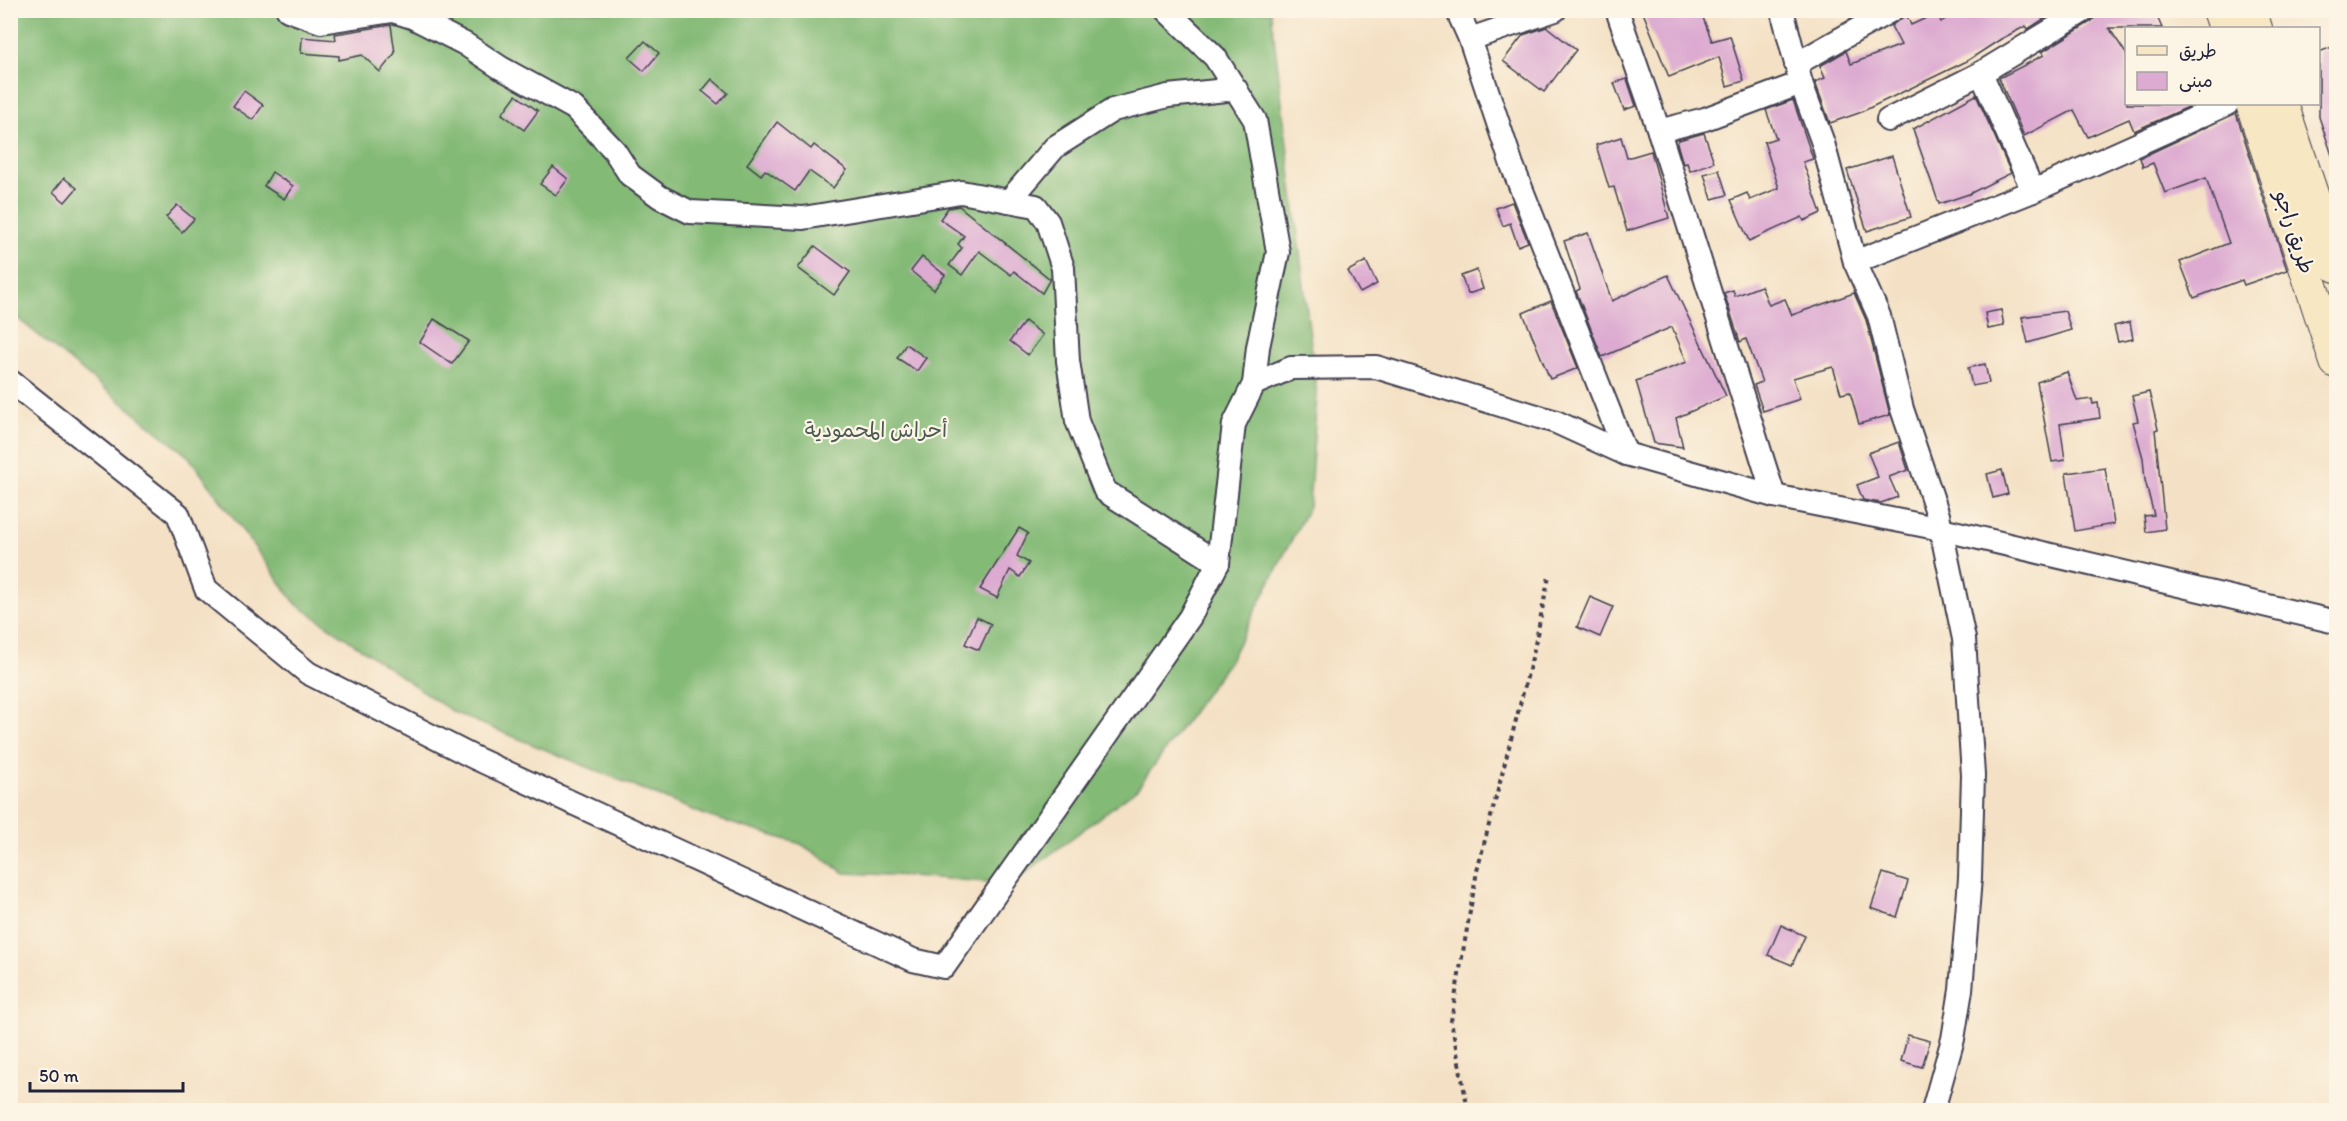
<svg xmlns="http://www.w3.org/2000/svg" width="2347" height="1121" viewBox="0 0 2347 1121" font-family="Itim,'Playpen Sans Arabic',sans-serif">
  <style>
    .forest { fill: #83ba76; stroke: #526e58; stroke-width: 1.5 }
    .building { fill: #ddabd1 }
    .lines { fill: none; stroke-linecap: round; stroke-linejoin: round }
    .minor-casing { stroke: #423f50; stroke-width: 26 }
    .secondary-casing { stroke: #423f50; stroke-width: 34 }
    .path { stroke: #423f50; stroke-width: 4; stroke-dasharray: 4.5 4.5; stroke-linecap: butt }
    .minor { stroke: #fff; stroke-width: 22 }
    .secondary { stroke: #f7e8c3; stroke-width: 32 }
    .labels { text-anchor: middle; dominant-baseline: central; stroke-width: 4.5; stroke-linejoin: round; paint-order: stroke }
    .street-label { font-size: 21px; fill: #22223b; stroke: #fcf5e5 }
    .park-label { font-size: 21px; fill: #495953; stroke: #fcf5e5 }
  </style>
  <rect width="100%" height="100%" fill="#fcf5e5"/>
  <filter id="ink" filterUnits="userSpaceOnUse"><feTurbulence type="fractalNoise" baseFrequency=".0167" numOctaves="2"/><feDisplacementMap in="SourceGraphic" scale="12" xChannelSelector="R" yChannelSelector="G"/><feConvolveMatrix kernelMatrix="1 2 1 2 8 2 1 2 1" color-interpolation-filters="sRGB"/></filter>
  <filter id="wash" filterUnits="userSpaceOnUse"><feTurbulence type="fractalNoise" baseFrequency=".008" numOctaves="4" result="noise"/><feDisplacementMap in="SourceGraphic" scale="24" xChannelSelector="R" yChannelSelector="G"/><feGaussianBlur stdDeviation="1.35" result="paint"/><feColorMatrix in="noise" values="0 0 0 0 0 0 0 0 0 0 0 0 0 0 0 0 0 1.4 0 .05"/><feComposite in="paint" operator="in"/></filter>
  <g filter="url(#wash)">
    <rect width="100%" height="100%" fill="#f4e1c5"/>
    <path class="forest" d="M10,11H1271L1317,395L1309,506L1230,660L1137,789L1011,884L911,876L845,873L801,844L710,817L453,712L296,604L189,457L11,313Z"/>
    <g id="blocks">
      <g class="building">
        <path d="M1642,10H1700L1712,41L1730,36L1744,81L1727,86L1719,57L1669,77Z"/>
        <path d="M1959,10H2058L2028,29L2026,26L2001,39L1967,61L1859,113L1830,123L1815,82L1825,78L1820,66L1846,51L1851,64L1901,45L1891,26L1903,17L1905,12L1911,25L1937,13L1941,22Z"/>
        <path d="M2098,10H2154L2162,28H2109L2127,55V104H2195L2134,131L2129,119L2088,137L2074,110L2024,136L1999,78L2044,55L2042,52L2092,21Z"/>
        <path d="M391,25L395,53L380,72L362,55L339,60V56L301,53L302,37L336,40L335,34Z"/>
        <path d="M1547,27L1576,50L1544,92L1503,61L1523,35Z"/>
        <path d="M645,41L659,53L644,71L629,58Z"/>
        <path d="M2337,45V161H2334L2319,117V52Z"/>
        <path d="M712,79L728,93L718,104L702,91Z"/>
        <path d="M1627,79L1636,106L1624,110L1614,83Z"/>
        <path d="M244,91L263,105L253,120L233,106Z"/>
        <path d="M516,95L538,111L524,130L502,114Z"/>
        <path d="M1976,95L2011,173L1969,194L1939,204L1913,129Z"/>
        <path d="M1793,100L1813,159L1803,162L1821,213L1804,221L1802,217L1749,241L1731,200L1747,193L1750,200L1779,188L1764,142L1776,138L1766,110Z"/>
        <path d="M2236,113L2287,270L2244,285L2242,280L2194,298L2180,262L2229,243L2206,178L2165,193L2153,163L2143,167L2140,158Z"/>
        <path d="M777,122L811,149L814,145L847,170L833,188L809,171L795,191L765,170L761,175L747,164Z"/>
        <path d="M1704,133L1714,162L1690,171L1687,163L1683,164L1677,143L1679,140Z"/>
        <path d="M1621,137L1627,158L1651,151L1669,218L1627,231L1614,187L1609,188L1596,145Z"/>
        <path d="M1892,156L1911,217L1867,231L1847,170Z"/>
        <path d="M553,167L568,179L556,195L540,184Z"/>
        <path d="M1719,170L1727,195L1712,199L1704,174Z"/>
        <path d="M272,172L293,186L284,199L264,186Z"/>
        <path d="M64,178L77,188L65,202L53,192Z"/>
        <path d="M1512,202L1528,242L1518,246L1510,223L1503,226L1496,208Z"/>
        <path d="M177,205L194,219L182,232L166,217Z"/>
        <path d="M959,206L1050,279L1042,293L1014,271L1011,275L979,251L962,275L949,265L962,248L958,244L964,236L940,219L948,208Z"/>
        <path d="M1588,233L1612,301L1668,275L1726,396L1676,418L1683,447L1654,443L1636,381L1687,362L1672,327L1602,357L1576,291L1580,289L1564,241Z"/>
        <path d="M815,246L850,272L834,295L798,268Z"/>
        <path d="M922,257L945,275L934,290L911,271Z"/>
        <path d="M1366,261L1377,284L1360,293L1348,271Z"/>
        <path d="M1477,270L1483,289L1468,294L1461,276Z"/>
        <path d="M1761,286L1769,305L1785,299L1792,315L1854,293L1866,320L1890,415L1859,424L1850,392L1841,394L1833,367L1793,378L1800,399L1763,411L1754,385L1762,382L1746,339L1740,342L1724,293L1733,290L1735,296Z"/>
        <path d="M1551,301L1578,368L1550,379L1523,313Z"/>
        <path d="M2001,310L2004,326L1988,329L1985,313Z"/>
        <path d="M2065,311L2071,330L2028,343L2022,317Z"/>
        <path d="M434,319L469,341L452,364L420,342Z"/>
        <path d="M1025,321L1043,335L1028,355L1010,341Z"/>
        <path d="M2130,322L2133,339L2118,342L2114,326Z"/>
        <path d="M906,344L926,358L917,371L897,358Z"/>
        <path d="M1985,364L1989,383L1972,386L1968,368Z"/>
        <path d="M2067,372L2077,401L2092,399L2093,404L2098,403L2100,418L2060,424L2065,460L2052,462L2037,382Z"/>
        <path d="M2149,392L2158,429L2155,430L2165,529L2146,532L2144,516L2154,515L2145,480L2143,458L2133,422L2138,421L2132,396Z"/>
        <path d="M1899,442L1908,470L1889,477L1898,497L1881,503L1863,500L1857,485L1878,477L1868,453Z"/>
        <path d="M2105,468L2114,524L2075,531L2066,473Z"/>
        <path d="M2002,470L2008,494L1993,498L1987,474Z"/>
        <path d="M1019,528L1028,533L1017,556L1029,563L1020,577L1010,570L997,598L980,589Z"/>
        <path d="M1590,597L1613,607L1600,637L1577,627Z"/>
        <path d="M977,617L991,624L979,650L965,644Z"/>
        <path d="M1883,873L1908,881L1897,917L1871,908Z"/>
        <path d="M1781,925L1805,936L1792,965L1768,955Z"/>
        <path d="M1908,1035L1930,1041L1922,1067L1901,1061Z"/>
      </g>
    </g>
  </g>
  <g filter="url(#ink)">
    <use href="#blocks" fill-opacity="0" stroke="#423f50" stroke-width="1.5"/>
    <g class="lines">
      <g class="minor-casing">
        <g id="minor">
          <path d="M288,10L321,22L393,11L412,17L465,44L501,68L574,108L614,150L630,175L660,197L690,212L803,218L961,192L1036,206L1048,222L1063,268L1068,361L1077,421L1105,491L1218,563"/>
          <path d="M1166,10L1215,57L1255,120L1278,252L1258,347L1254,384"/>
          <path d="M1457,10L1470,39L1512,165L1626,454"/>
          <path d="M1617,10L1659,131L1774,496"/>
          <path d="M1782,10L1801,83L1823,143L1855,262L1879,316L1902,409L1938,515L1964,639L1973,775L1970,878L1961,990L1953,1039L1933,1110"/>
          <path d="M1470,39L1555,10"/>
          <path d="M1796,64L1892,10"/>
          <path d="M1981,73L2033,191"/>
          <path d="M1888,120L1981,73L2085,10"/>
          <path d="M1659,131L1705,119L1801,83"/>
          <path d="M1009,201L1055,147L1113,110L1168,96L1236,89"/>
          <path d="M1855,262L2033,191L2227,104"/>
          <path d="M10,381L178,514L206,589L308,673L473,757L913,960L944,967L1190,617L1218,563L1234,424L1254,384L1291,368L1376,367L1556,422L1626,454L1774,496L1941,529L2336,622"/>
        </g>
      </g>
      <g class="secondary-casing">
        <g id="secondary">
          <path d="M2219,10L2225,28"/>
          <path d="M2249,10L2256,28"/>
          <path d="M2252,104L2336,362"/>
          <path d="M2282,104L2336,266"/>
        </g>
      </g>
      <path class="path" d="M1468,1110L1451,1021L1477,871L1533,654L1549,576"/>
      <use href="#minor" class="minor"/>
      <use href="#secondary" class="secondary"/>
    </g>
  </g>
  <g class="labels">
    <g class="street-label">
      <text transform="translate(2295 232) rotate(72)">طريق راجو</text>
    </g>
    <g class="park-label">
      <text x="876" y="429">أحراش المحمودية</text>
    </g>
  </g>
  <rect width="2347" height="1121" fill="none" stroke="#fcf5e5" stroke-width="36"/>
  <rect x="2125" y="27" width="195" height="78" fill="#fcf5e5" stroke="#a5a1a1" stroke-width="1.5"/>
  <rect x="2137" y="46" width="30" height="9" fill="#f7e8c3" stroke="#a5a1a1" stroke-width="1.5"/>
  <text x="2179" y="57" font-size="18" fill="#22223b">طريق</text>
  <rect x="2137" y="72" width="30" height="18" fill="#ddabd1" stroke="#a5a1a1" stroke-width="1.5"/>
  <text x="2179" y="87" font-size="18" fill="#22223b">مبنى</text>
  <path d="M30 1082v9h153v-9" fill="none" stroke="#22223b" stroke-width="3"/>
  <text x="39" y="1082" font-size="18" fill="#22223b" stroke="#fcf5e5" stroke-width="4.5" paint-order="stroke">50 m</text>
</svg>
